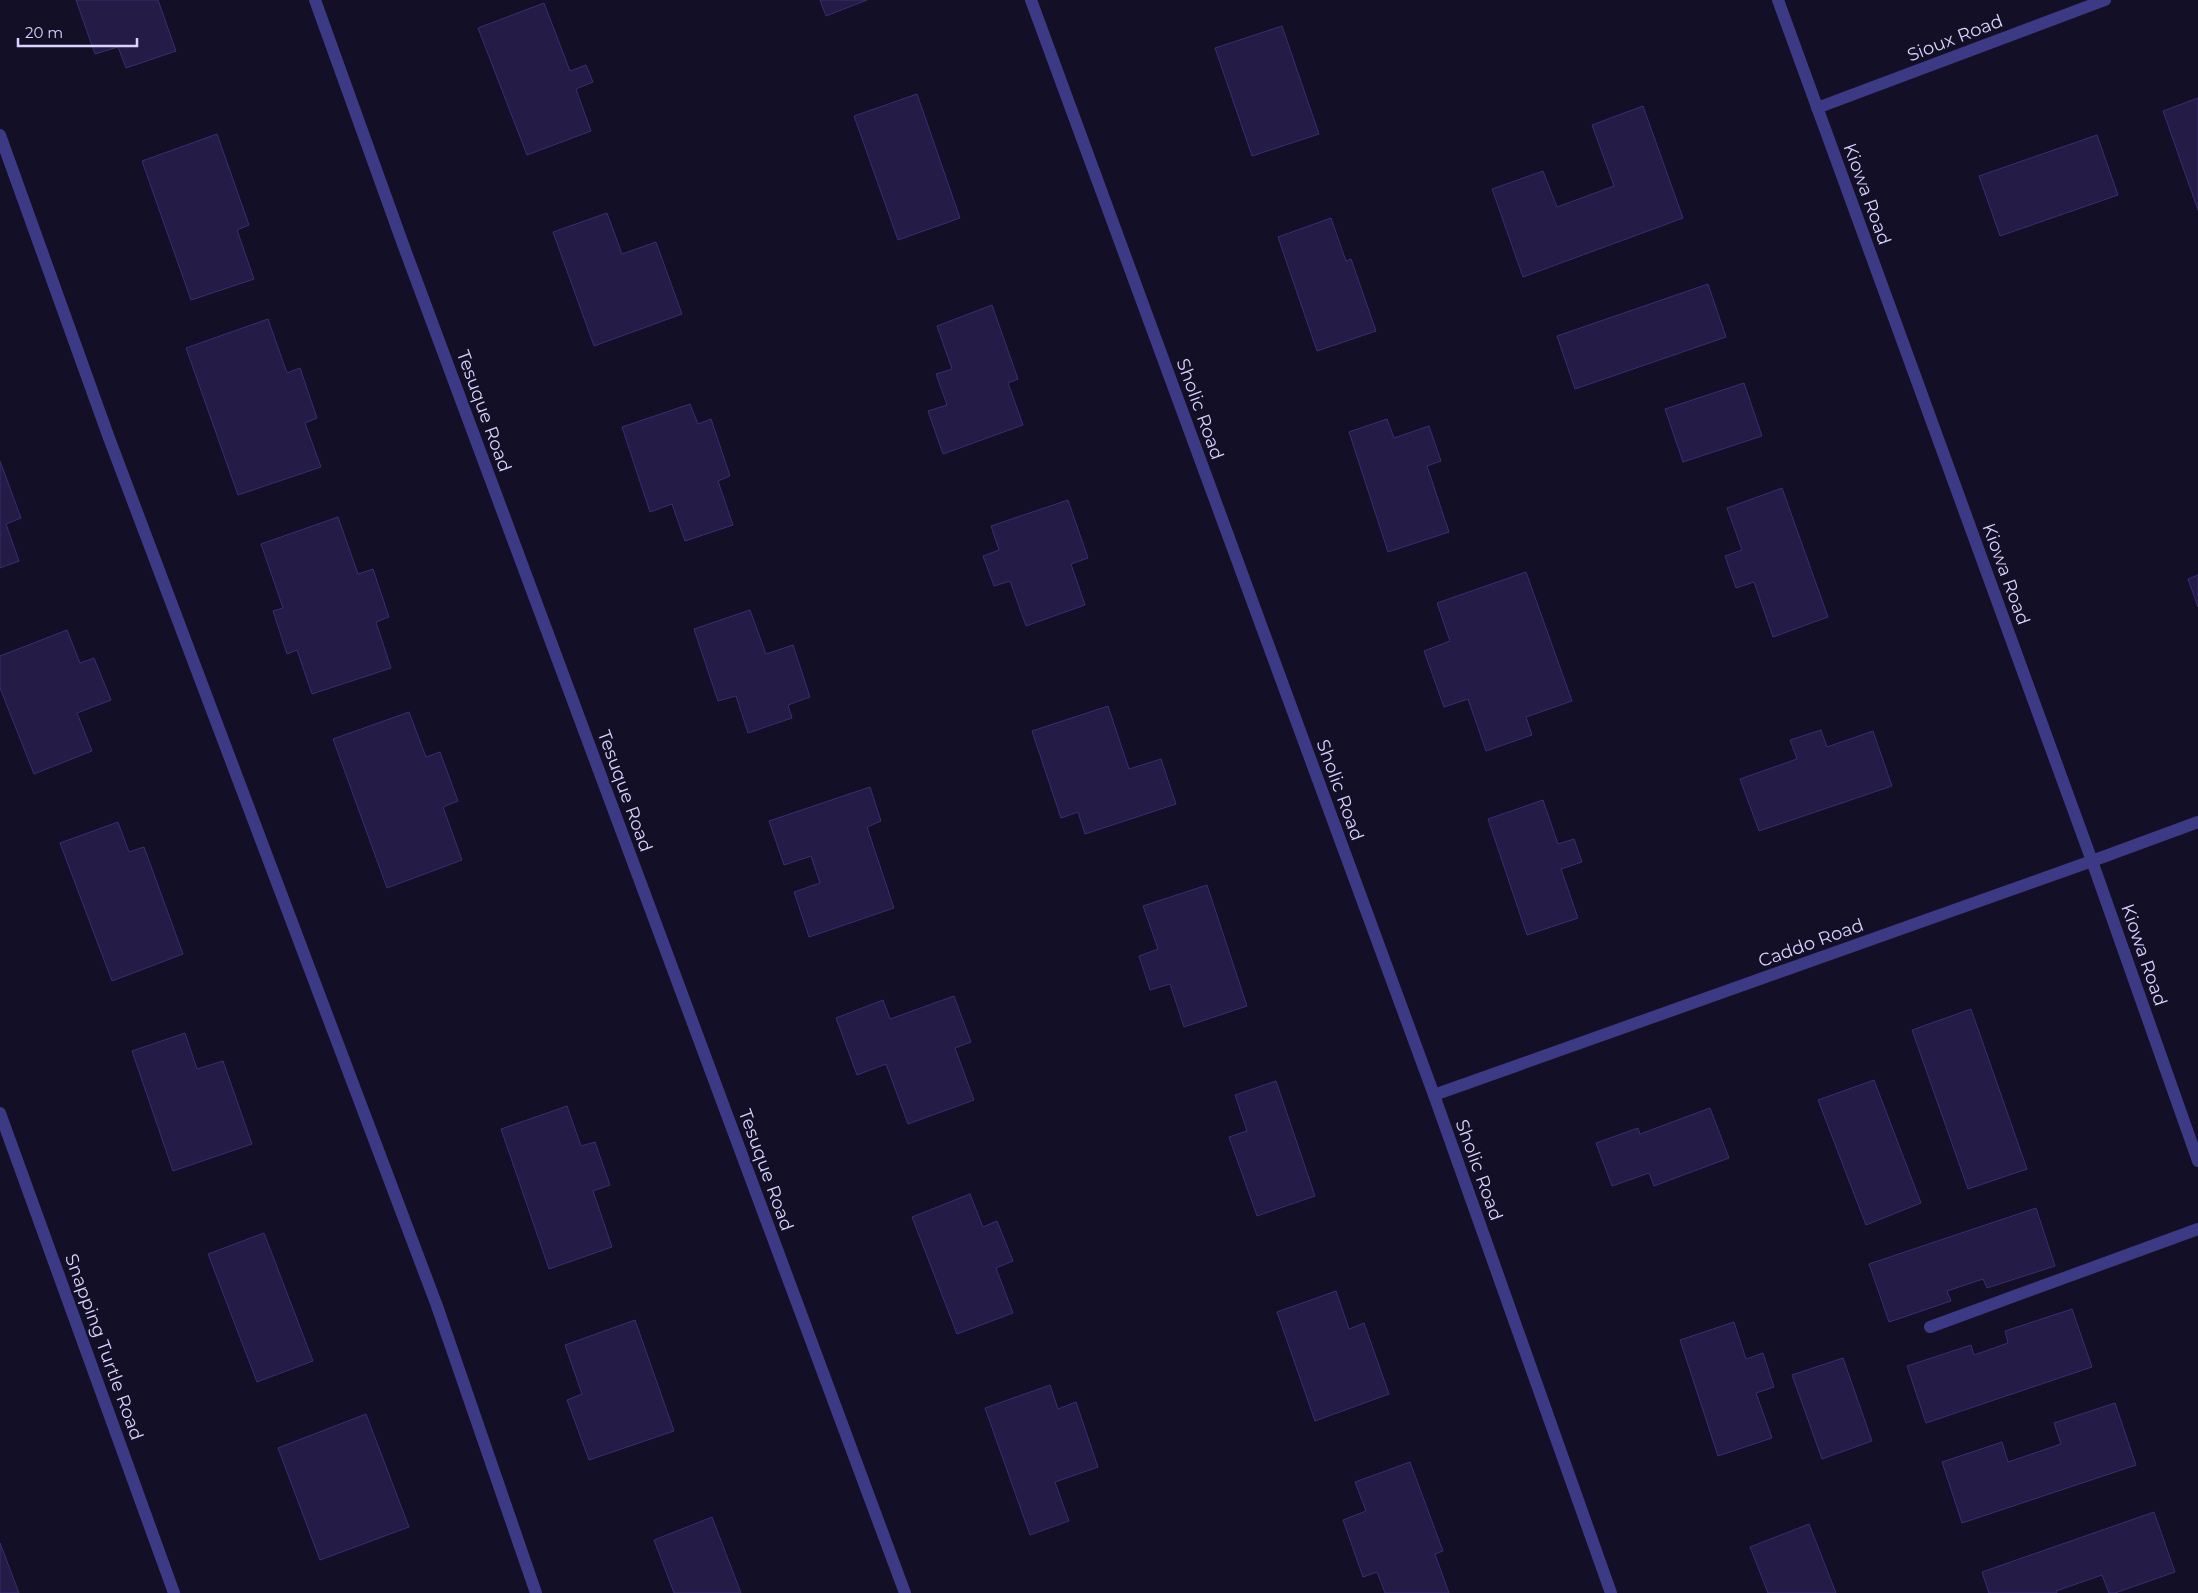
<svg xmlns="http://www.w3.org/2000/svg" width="2198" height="1593" viewBox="0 0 2198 1593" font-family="Montserrat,sans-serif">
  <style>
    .building { fill: #241b47; stroke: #3b2d73 }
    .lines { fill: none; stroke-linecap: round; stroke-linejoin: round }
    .minor { stroke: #3d3a85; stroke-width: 12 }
    .labels { text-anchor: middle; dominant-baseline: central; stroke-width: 5; stroke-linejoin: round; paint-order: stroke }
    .street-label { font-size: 18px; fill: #d9d4ff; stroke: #130f26 }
  </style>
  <rect width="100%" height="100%" fill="#130f26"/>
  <g class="building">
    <path d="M76,0H158L176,51L126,68L118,47L95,54Z"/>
    <path d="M820,0H867L826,16Z"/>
    <path d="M544,3L570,71L586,65L593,82L576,89L591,131L527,155L478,28Z"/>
    <path d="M1282,26L1319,134L1252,156L1215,48Z"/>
    <path d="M917,94L960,218L898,240L854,116Z"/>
    <path d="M2198,98V210L2163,111Z"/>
    <path d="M1643,106L1683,218L1523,277L1492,189L1543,171L1557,207L1614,186L1592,125Z"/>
    <path d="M217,134L249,225L237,230L254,279L191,300L142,161Z"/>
    <path d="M2097,135L2118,195L2000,236L1979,176Z"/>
    <path d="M607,213L622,254L656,242L682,314L594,346L553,232Z"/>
    <path d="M1331,218L1346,261L1351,259L1376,331L1317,351L1278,237Z"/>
    <path d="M1708,284L1726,337L1575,389L1557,336Z"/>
    <path d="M992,305L1018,379L1008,383L1023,425L943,454L928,411L947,405L936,374L952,369L937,326Z"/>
    <path d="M268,319L287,373L300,368L317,418L305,423L321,467L238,495L186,348Z"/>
    <path d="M1744,383L1762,436L1683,462L1665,409Z"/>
    <path d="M690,404L698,424L711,419L730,476L718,481L733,525L685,541L672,504L650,512L622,427Z"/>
    <path d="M1387,419L1394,438L1429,426L1441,461L1427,466L1449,532L1388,552L1349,432Z"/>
    <path d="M0,461L21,518L6,524L19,561L0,568Z"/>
    <path d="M1782,488L1828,617L1773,637L1754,582L1736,588L1725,556L1742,550L1727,508Z"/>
    <path d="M1068,500L1088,558L1071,564L1085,605L1026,626L1010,581L994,586L983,556L999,550L991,526Z"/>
    <path d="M338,517L358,574L373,569L389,617L376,622L391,668L312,694L297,650L287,654L273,611L283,608L261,544Z"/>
    <path d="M1526,572L1572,701L1526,717L1532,735L1486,751L1468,699L1444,707L1424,651L1450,641L1437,603Z"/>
    <path d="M2198,575V607L2188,579Z"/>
    <path d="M750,610L766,654L793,645L810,697L788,705L792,718L748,733L736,696L718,701L694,629Z"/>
    <path d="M67,630L80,663L94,658L111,700L77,713L92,751L34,774L0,688V656Z"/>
    <path d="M1108,706L1129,769L1161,759L1176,804L1085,834L1078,812L1061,818L1032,731Z"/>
    <path d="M409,712L426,757L440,752L458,801L443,807L462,860L387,888L333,739Z"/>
    <path d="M1821,730L1827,747L1873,731L1892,786L1759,831L1740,779L1797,759L1790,740Z"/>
    <path d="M870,787L881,821L867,827L894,908L809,937L794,892L820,883L811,856L784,865L769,821Z"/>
    <path d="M1543,800L1558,844L1574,839L1582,862L1561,869L1578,918L1527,935L1488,819Z"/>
    <path d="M118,822L129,852L144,847L183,954L112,981L60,843Z"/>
    <path d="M1207,885L1247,1006L1184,1027L1170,984L1150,990L1139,956L1158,949L1143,906Z"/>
    <path d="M954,996L971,1042L955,1048L974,1100L908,1124L886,1064L857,1075L836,1018L883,1000L890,1019Z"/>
    <path d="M1971,1009L2027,1169L1968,1189L1912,1030Z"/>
    <path d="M185,1033L197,1069L223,1061L252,1144L173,1171L132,1051Z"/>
    <path d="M1874,1080L1921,1203L1866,1225L1818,1100Z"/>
    <path d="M1276,1081L1315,1196L1257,1216L1229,1137L1247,1131L1235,1095Z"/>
    <path d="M567,1106L581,1146L595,1142L610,1185L593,1191L612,1247L549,1269L501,1129Z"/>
    <path d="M1710,1108L1729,1158L1654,1186L1649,1173L1612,1186L1596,1143L1638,1128L1640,1134Z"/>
    <path d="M970,1194L983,1227L997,1221L1013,1261L996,1268L1013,1313L957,1334L912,1217Z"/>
    <path d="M2036,1208L2055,1266L1987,1288L1983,1279L1947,1291L1951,1301L1889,1322L1869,1264Z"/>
    <path d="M264,1233L313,1361L257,1382L208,1254Z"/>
    <path d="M1336,1291L1349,1329L1364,1323L1389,1394L1315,1421L1277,1312Z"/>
    <path d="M2072,1309L2092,1367L1926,1423L1907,1366L1971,1345L1974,1355L2008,1343L2005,1331Z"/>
    <path d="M635,1320L674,1431L589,1460L567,1400L582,1394L565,1345Z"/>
    <path d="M1734,1322L1746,1359L1763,1353L1774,1387L1756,1393L1772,1438L1718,1456L1680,1340Z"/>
    <path d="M1843,1358L1872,1441L1822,1459L1792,1375Z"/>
    <path d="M1050,1385L1058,1409L1076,1402L1098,1467L1055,1482L1069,1521L1030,1535L985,1408Z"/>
    <path d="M2115,1403L2136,1465L1962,1523L1942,1462L2002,1442L2008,1462L2061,1444L2054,1423Z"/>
    <path d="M366,1414L409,1527L320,1560L278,1448Z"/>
    <path d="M1410,1462L1443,1551L1435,1554L1449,1593H1385L1377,1572L1363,1577L1343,1520L1366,1511L1355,1482Z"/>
    <path d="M2154,1512L2175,1572L2115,1593H2109L2102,1575L2056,1591L2057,1593H1989L1982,1572Z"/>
    <path d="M712,1517L741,1593H674L654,1540Z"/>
    <path d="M1809,1524L1836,1593H1768L1750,1547Z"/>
    <path d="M0,1543L19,1593H0Z"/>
  </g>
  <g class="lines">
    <g class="minor">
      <path d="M315,0L404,247L905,1593"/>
      <path d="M1031,0L1434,1095L1611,1593"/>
      <path d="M1778,0L2092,861L2198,1161"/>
      <path d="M1817,108L2105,0"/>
      <path d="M0,135L109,438L437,1306L536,1593"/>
      <path d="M1434,1095L2092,861L2198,822"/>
      <path d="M0,1113L174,1593"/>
      <path d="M1930,1327L2198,1229"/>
    </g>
  </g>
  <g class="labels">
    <g class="street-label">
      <text transform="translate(1955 38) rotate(-21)">Sioux Road</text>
      <text transform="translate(1867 194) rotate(70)">Kiowa Road</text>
      <text transform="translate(1200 409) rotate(70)">Sholic Road</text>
      <text transform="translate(484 411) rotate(70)">Tesuque Road</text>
      <text transform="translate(2006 574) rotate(70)">Kiowa Road</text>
      <text transform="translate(1340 790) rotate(70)">Sholic Road</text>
      <text transform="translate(625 791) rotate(70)">Tesuque Road</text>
      <text transform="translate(1811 943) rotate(-20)">Caddo Road</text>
      <text transform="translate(2144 955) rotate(71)">Kiowa Road</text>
      <text transform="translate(766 1170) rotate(70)">Tesuque Road</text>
      <text transform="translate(1479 1170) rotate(70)">Sholic Road</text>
      <text transform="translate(104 1347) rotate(70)">Snapping Turtle Road</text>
    </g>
  </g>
  <path d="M18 38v8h119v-8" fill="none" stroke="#d9d4ff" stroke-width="2.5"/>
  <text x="25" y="38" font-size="15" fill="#d9d4ff" stroke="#130f26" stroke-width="4" paint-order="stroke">20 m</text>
</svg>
